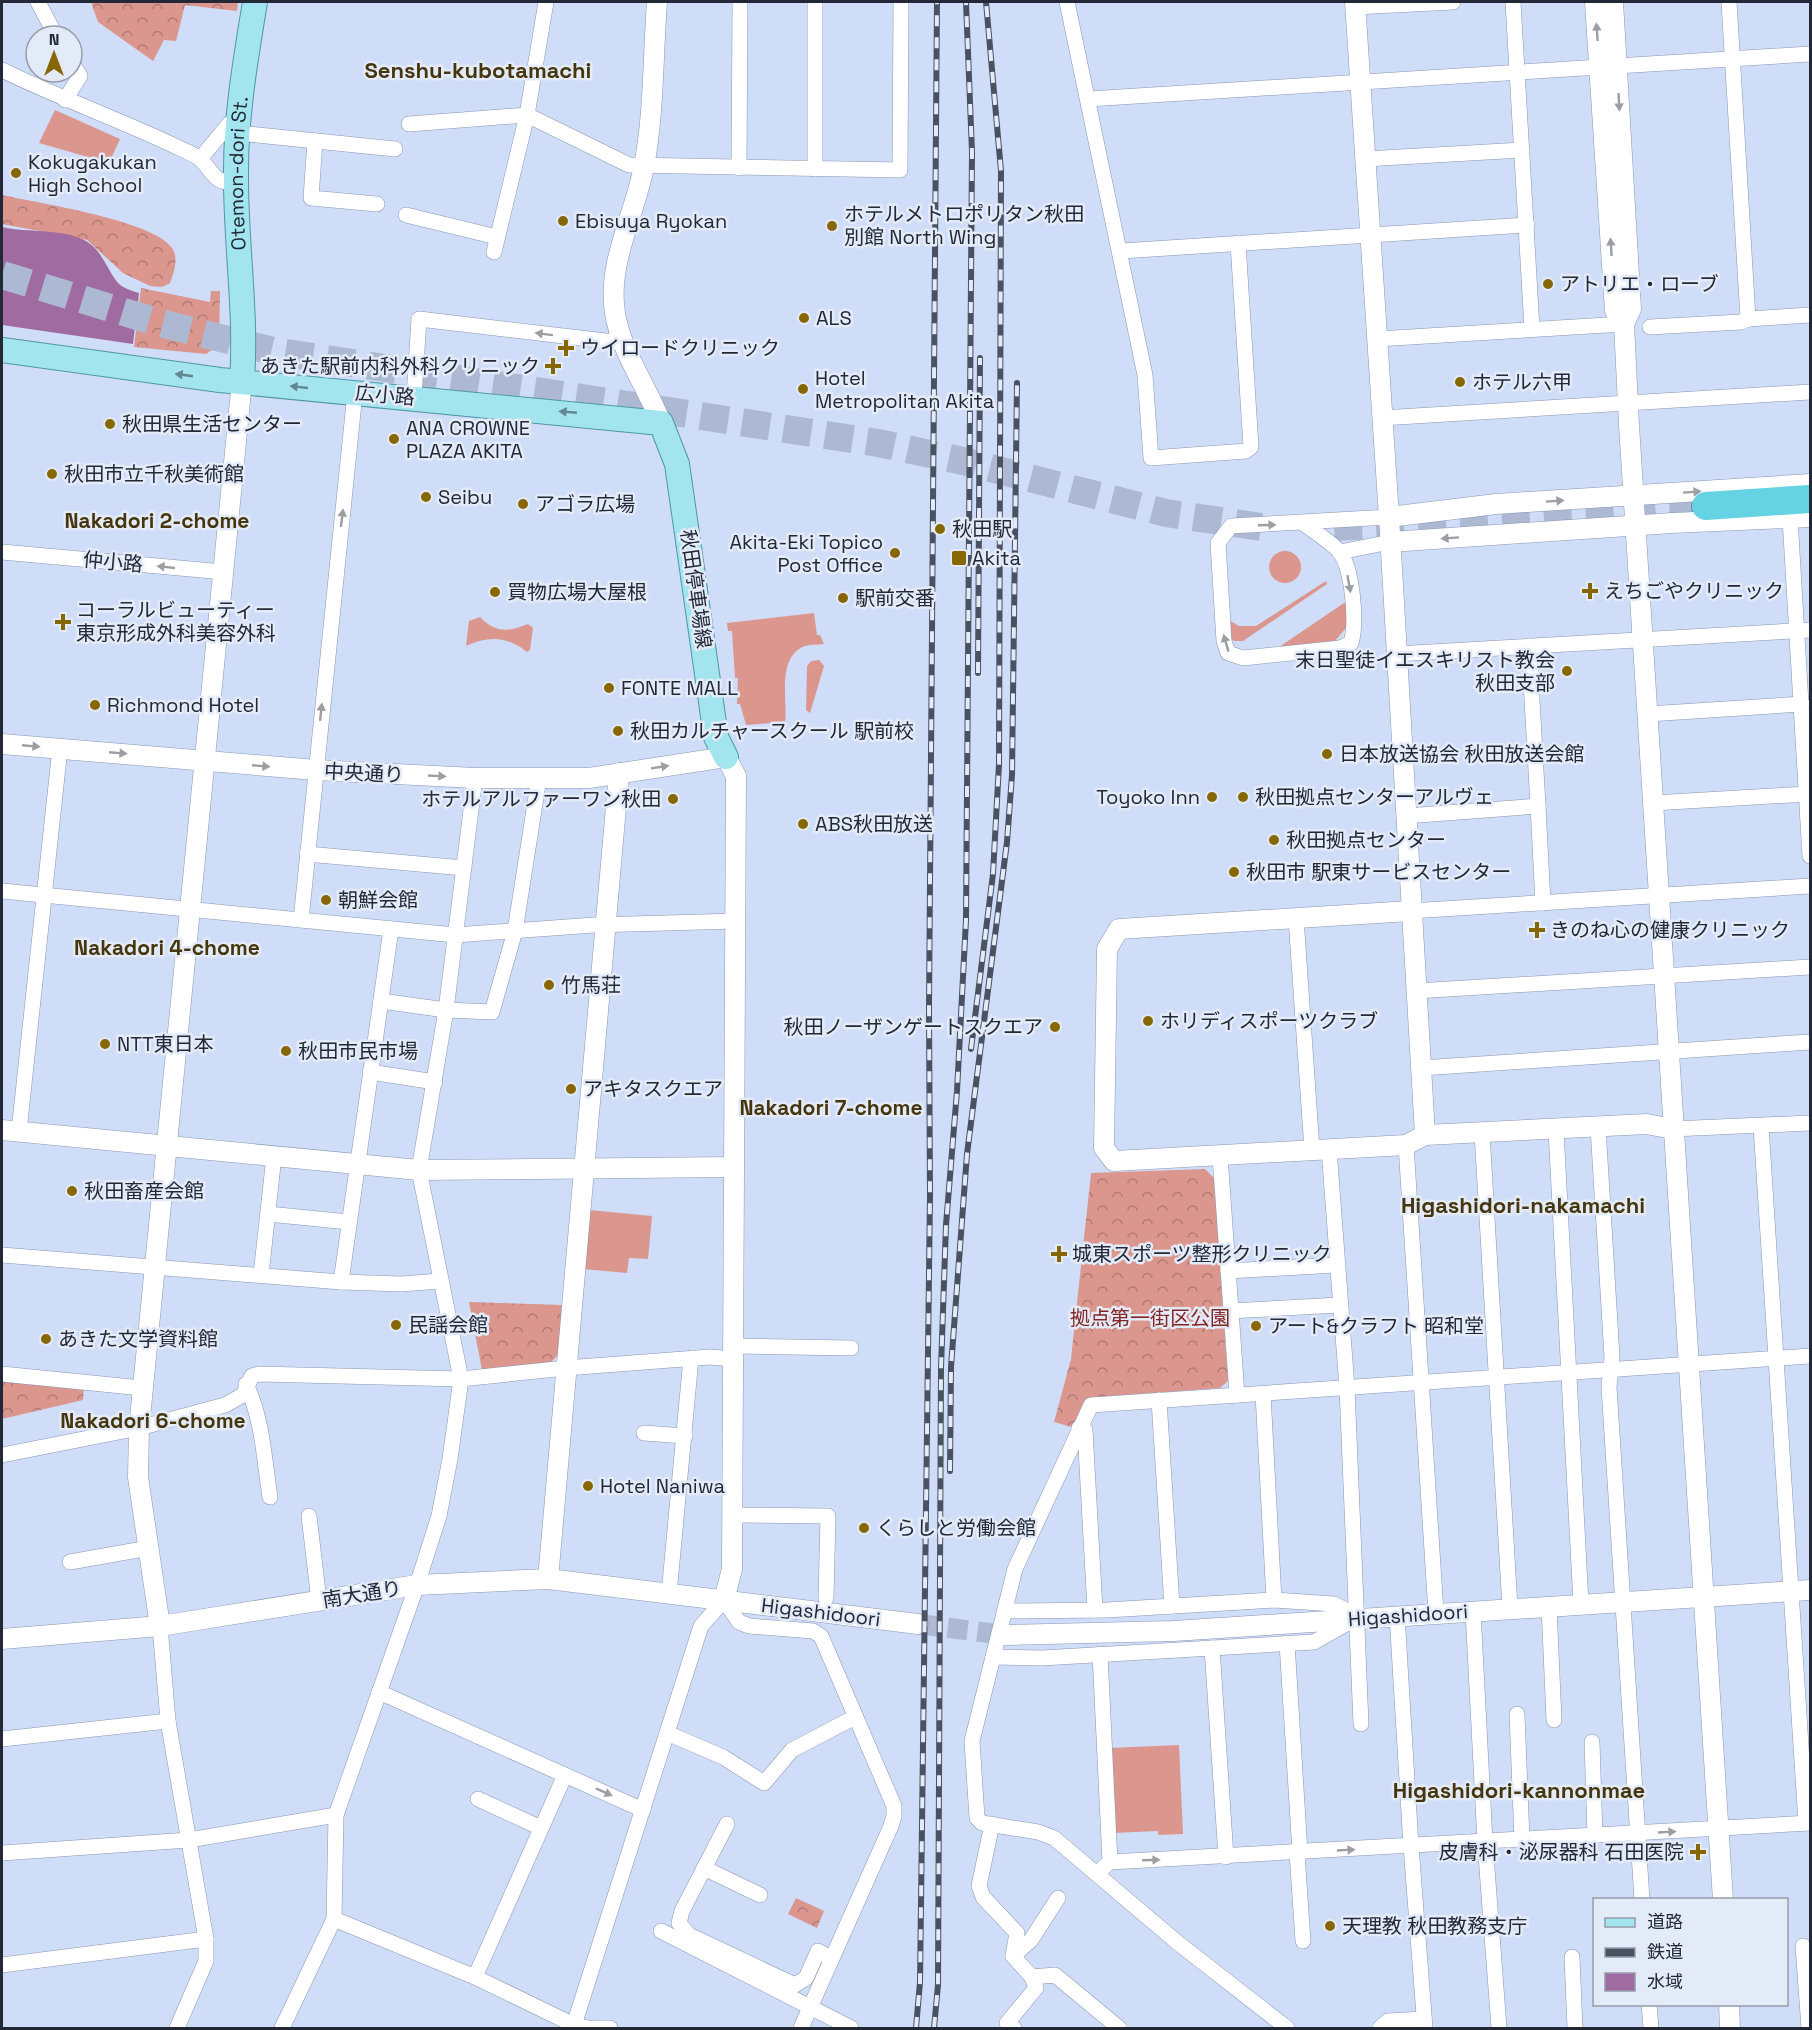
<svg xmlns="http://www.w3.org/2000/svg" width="1812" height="2030" viewBox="0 0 1812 2030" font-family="'Space Grotesk','Noto Sans JP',sans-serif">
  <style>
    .grass { fill: #db968e }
    .forest { fill: url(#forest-crowns) }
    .water { fill: #a06ba0 }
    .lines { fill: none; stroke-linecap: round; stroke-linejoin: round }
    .tertiary-tunnel { stroke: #adb9d2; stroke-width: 20; stroke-dasharray: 20 10; stroke-linecap: butt }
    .motorway-tunnel { stroke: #adb9d2; stroke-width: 28; stroke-dasharray: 28 14; stroke-linecap: butt }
    .minor-casing { stroke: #8896b6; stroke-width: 16 }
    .tertiary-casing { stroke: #8896b6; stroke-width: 21 }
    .primary-casing { stroke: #4e97a5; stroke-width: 26 }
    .motorway-casing { stroke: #4e97a5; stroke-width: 30 }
    .minor { stroke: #fff; stroke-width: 15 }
    .tertiary { stroke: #fff; stroke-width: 20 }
    .primary { stroke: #a3e5ee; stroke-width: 24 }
    .motorway { stroke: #66d3e2; stroke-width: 28 }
    .rail-casing { stroke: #4a5262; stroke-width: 6 }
    .rail { stroke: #e3eaf8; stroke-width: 4; stroke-dasharray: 11; stroke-linecap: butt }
    .oneway { fill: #9c9ea4 }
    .oneway2 { fill: #628692 }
    .poi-dot { fill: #876702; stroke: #e3eaf8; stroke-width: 2 }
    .labels { text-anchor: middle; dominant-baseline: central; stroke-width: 5; stroke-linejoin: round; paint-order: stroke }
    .poi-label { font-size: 20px; fill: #222835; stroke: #e3eaf8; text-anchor: start }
    .street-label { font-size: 20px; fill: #222835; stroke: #e3eaf8 }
    .park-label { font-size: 20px; fill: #842622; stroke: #e3eaf8 }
    .neighbourhood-label { font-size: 21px; font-weight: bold; fill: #46360d; stroke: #e3eaf8 }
    .quarter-label { font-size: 22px; font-weight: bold; fill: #46360d; stroke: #e3eaf8 }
  </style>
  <defs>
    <pattern id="forest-crowns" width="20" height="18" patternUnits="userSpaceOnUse" patternTransform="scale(1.5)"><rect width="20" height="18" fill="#db968e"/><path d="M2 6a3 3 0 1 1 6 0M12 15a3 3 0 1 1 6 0" fill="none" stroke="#b17a75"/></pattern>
  </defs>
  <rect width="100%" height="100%" fill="#d0ddf9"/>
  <g class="grass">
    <path d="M55,110L120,139L109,163L39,143Z"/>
    <circle cx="1285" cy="567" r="16"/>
    <path d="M1326,581L1327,584L1243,641H1234L1229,636L1227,619L1239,626H1256Z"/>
    <path d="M1347,601L1346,628L1335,641L1279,647Z"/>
    <path d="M814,613L817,635H820L824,644C819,645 811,644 805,646C776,657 788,700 785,722L746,725L740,704H737L738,678H735L732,631H728L727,623Z"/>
    <path d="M480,617C495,633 509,632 528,624L533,628L530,650L527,652C507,636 488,636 466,646L469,621Z"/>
    <path d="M819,660L824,666L810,713L806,710L807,666L811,661Z"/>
    <path d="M589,1210L652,1216L648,1259L629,1258L627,1273L583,1269Z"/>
    <path d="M1179,1745L1183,1834L1158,1835V1831L1112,1833L1109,1748Z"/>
  </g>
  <g class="forest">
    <path d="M91,2H238L237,11L185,5L176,41L164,40L153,61L98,22Z"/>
    <path d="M2,195C37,203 153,220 172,248C179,258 174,272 170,283L162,287L150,286L123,273L87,240L2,224Z"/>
    <path d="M141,288L210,302L211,291H220L219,345L206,354L134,347Z"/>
    <path d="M1205,1169L1214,1178L1228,1381L1220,1388L1090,1398L1075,1428L1054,1422L1071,1359L1091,1173Z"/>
    <path d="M469,1302L562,1305L558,1355L550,1363L482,1370Z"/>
    <path d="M2,1377L84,1384L83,1400L2,1419Z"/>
    <path d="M796,1898L824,1911L817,1928L788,1914Z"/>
  </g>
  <path class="water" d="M2,227C28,233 59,228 84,240C102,249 107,270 118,283C123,288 132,291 139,293L133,344L2,325Z"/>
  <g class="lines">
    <path class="tertiary-tunnel" d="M918,1624L1005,1635"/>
    <g class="motorway-tunnel">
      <path d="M2,275L160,323L273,351L878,443L963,461L1166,513L1261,527"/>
      <path d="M1334,527L1706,506"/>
    </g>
    <g class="minor-casing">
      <g id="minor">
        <path d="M38,2L56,36"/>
        <path d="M1067,2L1145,375L1151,458L1246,451L1251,447L1238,243"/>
        <path d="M1513,2L1532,329"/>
        <path d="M1729,2L1748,319L1810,315"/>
        <path d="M1355,7L1453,2"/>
        <path d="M2,70C59,98 118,119 175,146C183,150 194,154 200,159C215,173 211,182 236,183"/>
        <path d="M1088,99L1810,54"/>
        <path d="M65,100L80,76L72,63"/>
        <path d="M409,124L527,115L629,165L900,170L901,2"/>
        <path d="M238,133L395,149"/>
        <path d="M315,141L311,198L377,204"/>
        <path d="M200,159L229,124L239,119"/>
        <path d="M1365,159L1522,150"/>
        <path d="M739,168L740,2"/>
        <path d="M815,169V2"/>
        <path d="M406,215L497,237"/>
        <path d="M1121,251L1527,225"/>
        <path d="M494,252L527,115L546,2"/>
        <path d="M1650,327L1741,322L1748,319"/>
        <path d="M1377,339L1624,324"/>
        <path d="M414,397L419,319L623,343"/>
        <path d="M1381,418L1810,392"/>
        <path d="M1790,518L1810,856"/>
        <path d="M1304,524C1315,532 1328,540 1338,550C1353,566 1357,623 1351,643L1340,648L1243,658L1228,653L1224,641L1218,543L1231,526L1389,517"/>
        <path d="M2,552L224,572"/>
        <path d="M1340,552L1390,542"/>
        <path d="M1396,654L1810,630"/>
        <path d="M1648,714L1802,704"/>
        <path d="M1653,803L1807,794"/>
        <path d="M1538,806L1543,903"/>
        <path d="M1406,816L1538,806L1529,646"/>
        <path d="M307,854L464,868"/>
        <path d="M2,891L455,935L594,925L737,921"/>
        <path d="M1410,911L1810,886"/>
        <path d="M1296,918L1312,1150"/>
        <path d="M301,920L355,393"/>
        <path d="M1416,991L1810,967"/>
        <path d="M381,1001L446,1010L492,1012L515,931L539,778"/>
        <path d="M1421,1068L1810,1042"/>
        <path d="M370,1072L435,1082"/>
        <path d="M1761,1126L1806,1823"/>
        <path d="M1598,1127L1612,1357L1609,1387L1642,1900"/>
        <path d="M1672,1129L1810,1123"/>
        <path d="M1556,1130L1581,1604"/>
        <path d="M19,1131L60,748"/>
        <path d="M1482,1133L1510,1608"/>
        <path d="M1406,1145L1436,1613"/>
        <path d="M1329,1149L1347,1388L1361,1724"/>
        <path d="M1220,1156L1237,1395"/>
        <path d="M268,1214L349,1222"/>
        <path d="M2,1255L341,1282L401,1284L441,1281"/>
        <path d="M1228,1271L1336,1265"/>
        <path d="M261,1275L274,1156"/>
        <path d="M341,1282L391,929"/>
        <path d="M1230,1311L1339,1305"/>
        <path d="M733,1346L851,1348"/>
        <path d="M2,1374L142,1388"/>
        <path d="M246,1384C263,1420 264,1459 270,1497"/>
        <path d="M1263,1394L1274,1600"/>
        <path d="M1159,1400L1172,1606"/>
        <path d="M1079,1428L1085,1430L1095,1610"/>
        <path d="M644,1433L685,1436"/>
        <path d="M2,1455L139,1428L225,1405L243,1395L252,1376L259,1374L461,1379L566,1368L710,1357L733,1359"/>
        <path d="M732,1515L828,1516L826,1598"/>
        <path d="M309,1516L319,1601"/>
        <path d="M70,1562L149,1548"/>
        <path d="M669,1594L691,1358"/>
        <path d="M1549,1606L1554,1720"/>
        <path d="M1005,1611L1107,1610L1274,1600L1334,1604L1359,1617"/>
        <path d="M1473,1611L1485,1842L1499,2028"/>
        <path d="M1397,1615L1411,1846L1425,2028"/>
        <path d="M160,1626L168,1721L206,1939V1961L177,2028"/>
        <path d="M1287,1643L1300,1853"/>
        <path d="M1212,1648L1226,1857"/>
        <path d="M1100,1654L1110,1862"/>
        <path d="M993,1657L1042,1658L1314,1642L1353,1620"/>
        <path d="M379,1692L643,1810"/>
        <path d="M1517,1714L1522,1840"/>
        <path d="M667,1733L723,1757L764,1783L792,1750L855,1717"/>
        <path d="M2,1739L168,1721"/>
        <path d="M1592,1742L1595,1836"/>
        <path d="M478,1799L541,1828"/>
        <path d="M727,1824L682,1911L679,1923L689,1935L795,1985L806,1978L818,1951L830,1958"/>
        <path d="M992,1824L979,1886L983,1897L1017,1933L1013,1956L1032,1977L1036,1988L1007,2023L1014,2028"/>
        <path d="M2,1853L189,1840L336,1815"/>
        <path d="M1297,1853L1303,1941"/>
        <path d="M704,1868L760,1895"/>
        <path d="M1097,1873L1110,1862L1810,1823"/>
        <path d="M334,1919L475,1977L574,2025L589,2028"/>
        <path d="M661,1931L851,2028"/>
        <path d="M1803,1946L1809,2028"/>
        <path d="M1013,1956L1031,1940L1058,1898"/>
        <path d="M1572,1957L1575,2028"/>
        <path d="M2,1965L206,1939"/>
        <path d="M475,1977L565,1775"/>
        <path d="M1032,1977L1055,1975L1119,2028"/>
        <path d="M1649,2004L1651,2028"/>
        <path d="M574,2025L701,1626L724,1600L739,1622L749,1626L813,1631L821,1636L894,1806V1816L891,1826L801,2028"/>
        <path d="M282,2028L334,1919L336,1815L417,1585L439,1516L450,1459L461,1379L419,1170L446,1010L475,778"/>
        <path d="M594,2028H610"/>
        <path d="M1287,2028L1178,1943L1054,1838L1038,1832L982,1823L977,1818L972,1741L1015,1569L1091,1405L1810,1356"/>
        <path d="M1380,2028L1388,2021L1424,2019"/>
      </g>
    </g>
    <g class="tertiary-casing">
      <g id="tertiary">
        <path d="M657,2C653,54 654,115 644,166C635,215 607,262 615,313C621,352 647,386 661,423"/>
        <path d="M1355,2L1389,517L1425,1135"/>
        <path d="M1595,2L1615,311L1624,324"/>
        <path d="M1613,2L1631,309L1624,324L1629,425L1723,1900"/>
        <path d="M1389,517L1496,504L1810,484"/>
        <path d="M1390,542L1672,523L1810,517"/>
        <path d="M2,744L316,770L475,778H589L726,757L736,776L732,1569L724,1600"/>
        <path d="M1410,911L1119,929L1107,949L1104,1148L1114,1161L1406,1145L1425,1135L1647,1124L1672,1129"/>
        <path d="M2,1130L419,1170L733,1167"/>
        <path d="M548,1579L619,773"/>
        <path d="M160,1626L138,1477L139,1428L242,381"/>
        <path d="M1005,1635L1173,1631L1810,1590"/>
        <path d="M2,1639L160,1626L417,1585L548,1579L918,1624"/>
        <path d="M1729,2004L1730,2028"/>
        <path d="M573,2028L574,2025"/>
      </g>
    </g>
    <g class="primary-casing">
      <g id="primary">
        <path d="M2,350L220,380L661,423L677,464L716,737L726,757"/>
        <path id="s1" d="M242,381C247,311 235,241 236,170C236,114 246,57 255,2"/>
      </g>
    </g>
    <g class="motorway-casing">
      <path id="motorway" d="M1706,506L1810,499"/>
    </g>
    <use href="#minor" class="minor"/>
    <use href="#tertiary" class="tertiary"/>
    <use href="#primary" class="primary"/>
    <use href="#motorway" class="motorway"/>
    <g class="rail-casing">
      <g id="rail">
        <path d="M978,673L980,358"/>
        <path d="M971,1049L993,874L999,764L1001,171L986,2"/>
        <path d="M950,1471L951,1367L967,1154L1007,842L1012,775L1017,383"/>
        <path d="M916,2028L920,1982L930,1195L929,1008L937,2"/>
        <path d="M934,2028L938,1985L941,1368L946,1225L957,1091L966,920L972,152L966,2"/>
      </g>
    </g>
    <use href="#rail" class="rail"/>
  </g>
  <defs><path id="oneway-solid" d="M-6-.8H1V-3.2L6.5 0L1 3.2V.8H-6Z" transform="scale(1.5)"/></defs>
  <g class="oneway">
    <use href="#oneway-solid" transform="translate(1597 32) rotate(-94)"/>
    <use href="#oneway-solid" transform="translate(1619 102) rotate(87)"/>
    <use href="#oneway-solid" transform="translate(1611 247) rotate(-94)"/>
    <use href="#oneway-solid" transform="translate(544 334) rotate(-173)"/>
    <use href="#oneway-solid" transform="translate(1692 492) rotate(-4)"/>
    <use href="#oneway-solid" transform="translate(1555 501) rotate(-4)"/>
    <use href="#oneway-solid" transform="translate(342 518) rotate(-83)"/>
    <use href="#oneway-solid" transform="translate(1267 525) rotate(-2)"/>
    <use href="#oneway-solid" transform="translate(1450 538) rotate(176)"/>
    <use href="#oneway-solid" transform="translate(166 567) rotate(-174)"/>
    <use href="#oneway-solid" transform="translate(1349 584) rotate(80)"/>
    <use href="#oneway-solid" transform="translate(1226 643) rotate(-106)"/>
    <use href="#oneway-solid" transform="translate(321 712) rotate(-84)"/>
    <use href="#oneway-solid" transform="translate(31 746) rotate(5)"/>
    <use href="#oneway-solid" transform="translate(118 753) rotate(5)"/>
    <use href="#oneway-solid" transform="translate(261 766) rotate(5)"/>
    <use href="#oneway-solid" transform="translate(660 767) rotate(-9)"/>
    <use href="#oneway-solid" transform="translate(437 776) rotate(3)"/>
    <use href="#oneway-solid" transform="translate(604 1792) rotate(24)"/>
    <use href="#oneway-solid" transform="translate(1667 1832) rotate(-3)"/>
    <use href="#oneway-solid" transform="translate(1346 1850) rotate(-3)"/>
    <use href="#oneway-solid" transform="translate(1151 1860) rotate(-2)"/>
  </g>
  <g class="oneway2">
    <use href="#oneway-solid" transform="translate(184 375) rotate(-172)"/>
    <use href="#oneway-solid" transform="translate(299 387) rotate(-174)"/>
    <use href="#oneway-solid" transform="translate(568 412) rotate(-175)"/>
  </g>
  <g class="poi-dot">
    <circle cx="16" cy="173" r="6"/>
    <circle cx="563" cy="221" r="6"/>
    <circle cx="832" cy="226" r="6"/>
    <circle cx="1548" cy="284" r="6"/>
    <circle cx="804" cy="318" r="6"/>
    <path d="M563 339h6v6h6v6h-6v6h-6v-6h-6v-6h6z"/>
    <path d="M550 357h6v6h6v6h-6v6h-6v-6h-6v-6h6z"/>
    <circle cx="1460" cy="382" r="6"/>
    <circle cx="803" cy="389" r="6"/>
    <circle cx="110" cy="424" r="6"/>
    <circle cx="394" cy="439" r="6"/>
    <circle cx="52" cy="474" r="6"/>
    <circle cx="426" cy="497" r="6"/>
    <circle cx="523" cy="504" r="6"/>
    <circle cx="940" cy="529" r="6"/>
    <circle cx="895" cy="553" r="6"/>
    <rect x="951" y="550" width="16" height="16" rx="3"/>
    <path d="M1587 582h6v6h6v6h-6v6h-6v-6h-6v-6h6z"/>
    <circle cx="495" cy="592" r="6"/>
    <circle cx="843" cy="598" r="6"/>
    <path d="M60 613h6v6h6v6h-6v6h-6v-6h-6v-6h6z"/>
    <circle cx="1567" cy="671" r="6"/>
    <circle cx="609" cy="688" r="6"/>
    <circle cx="95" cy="705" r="6"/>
    <circle cx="618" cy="731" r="6"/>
    <circle cx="1327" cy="754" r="6"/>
    <circle cx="1212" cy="797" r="6"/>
    <circle cx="1243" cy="797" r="6"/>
    <circle cx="673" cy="799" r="6"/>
    <circle cx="803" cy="824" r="6"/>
    <circle cx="1274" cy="840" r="6"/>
    <circle cx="1234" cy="872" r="6"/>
    <circle cx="326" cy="900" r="6"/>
    <path d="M1534 921h6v6h6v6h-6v6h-6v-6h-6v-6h6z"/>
    <circle cx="549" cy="985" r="6"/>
    <circle cx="1148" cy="1021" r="6"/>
    <circle cx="1055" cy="1027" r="6"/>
    <circle cx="105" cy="1044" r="6"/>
    <circle cx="286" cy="1051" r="6"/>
    <circle cx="571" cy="1089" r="6"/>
    <circle cx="72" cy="1191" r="6"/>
    <path d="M1056 1245h6v6h6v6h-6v6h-6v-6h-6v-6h6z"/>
    <circle cx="396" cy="1325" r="6"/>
    <circle cx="1256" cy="1326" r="6"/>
    <circle cx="46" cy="1339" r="6"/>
    <circle cx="588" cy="1486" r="6"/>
    <circle cx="864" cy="1528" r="6"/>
    <path d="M1695 1843h6v6h6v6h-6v6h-6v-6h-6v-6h6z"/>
    <circle cx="1330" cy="1926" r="6"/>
  </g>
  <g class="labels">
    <g class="poi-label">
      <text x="28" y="162">Kokugakukan<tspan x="28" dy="23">High School</tspan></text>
      <text x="844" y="214">ホテルメトロポリタン秋田<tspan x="844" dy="23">別館 North Wing</tspan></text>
      <text x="575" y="221">Ebisuya Ryokan</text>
      <text x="1560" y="284">アトリエ・ローブ</text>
      <text x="816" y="318">ALS</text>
      <text x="580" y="348">ウイロードクリニック</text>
      <text x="540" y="366" text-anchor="end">あきた駅前内科外科クリニック</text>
      <text x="815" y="378">Hotel<tspan x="815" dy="23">Metropolitan Akita</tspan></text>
      <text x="1472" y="382">ホテル六甲</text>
      <text x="122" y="424">秋田県生活センター</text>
      <text x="406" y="428">ANA CROWNE<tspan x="406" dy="23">PLAZA AKITA</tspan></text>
      <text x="64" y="474">秋田市立千秋美術館</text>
      <text x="438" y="497">Seibu</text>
      <text x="535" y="504">アゴラ広場</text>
      <text x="952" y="529">秋田駅</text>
      <text x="883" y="542" text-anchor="end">Akita-Eki Topico<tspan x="883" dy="23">Post Office</tspan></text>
      <text x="972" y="558">Akita</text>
      <text x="1604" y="591">えちごやクリニック</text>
      <text x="507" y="592">買物広場大屋根</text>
      <text x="855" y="598">駅前交番</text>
      <text x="76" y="610">コーラルビューティー<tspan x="76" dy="23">東京形成外科美容外科</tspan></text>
      <text x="1555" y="660" text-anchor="end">末日聖徒イエスキリスト教会<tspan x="1555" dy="23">秋田支部</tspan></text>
      <text x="621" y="688">FONTE MALL</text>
      <text x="107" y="705">Richmond Hotel</text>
      <text x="630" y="731">秋田カルチャースクール 駅前校</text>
      <text x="1339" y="754">日本放送協会 秋田放送会館</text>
      <text x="1200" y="797" text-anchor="end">Toyoko Inn</text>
      <text x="1255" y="797">秋田拠点センターアルヴェ</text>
      <text x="661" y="799" text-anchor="end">ホテルアルファーワン秋田</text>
      <text x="815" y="824">ABS秋田放送</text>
      <text x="1286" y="840">秋田拠点センター</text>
      <text x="1246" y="872">秋田市 駅東サービスセンター</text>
      <text x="338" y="900">朝鮮会館</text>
      <text x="1550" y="930">きのね心の健康クリニック</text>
      <text x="561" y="985">竹馬荘</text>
      <text x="1160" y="1021">ホリディスポーツクラブ</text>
      <text x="1043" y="1027" text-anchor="end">秋田ノーザンゲートスクエア</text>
      <text x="117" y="1044">NTT東日本</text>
      <text x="298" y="1051">秋田市民市場</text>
      <text x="583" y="1089">アキタスクエア</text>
      <text x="84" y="1191">秋田畜産会館</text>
      <text x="1072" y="1254">城東スポーツ整形クリニック</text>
      <text x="408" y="1325">民謡会館</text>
      <text x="1268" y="1326">アート&amp;クラフト 昭和堂</text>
      <text x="58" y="1339">あきた文学資料館</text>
      <text x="600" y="1486">Hotel Naniwa</text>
      <text x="876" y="1528">くらしと労働会館</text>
      <text x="1684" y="1852" text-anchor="end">皮膚科・泌尿器科 石田医院</text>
      <text x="1342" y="1926">天理教 秋田教務支庁</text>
    </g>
    <g class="street-label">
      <text stroke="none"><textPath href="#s1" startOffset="208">Otemon-dori St.</textPath></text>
      <text transform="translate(385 395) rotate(5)">広小路</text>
      <text transform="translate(113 562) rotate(5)">仲小路</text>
      <text transform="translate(696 589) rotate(82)">秋田停車場線</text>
      <text transform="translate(364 773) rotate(3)">中央通り</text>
      <text transform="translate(362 1594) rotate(-9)">南大通り</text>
      <text transform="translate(821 1612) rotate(7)">Higashidoori</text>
      <text transform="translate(1408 1615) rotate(-4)">Higashidoori</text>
    </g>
    <g class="park-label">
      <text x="1150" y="1318">拠点第一街区公園</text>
    </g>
    <g class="neighbourhood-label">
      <text x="157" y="520">Nakadori 2-chome</text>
      <text x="167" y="947">Nakadori 4-chome</text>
      <text x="831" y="1107">Nakadori 7-chome</text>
      <text x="153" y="1420">Nakadori 6-chome</text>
    </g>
    <g class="quarter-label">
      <text x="478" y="70">Senshu-kubotamachi</text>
      <text x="1523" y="1205">Higashidori-nakamachi</text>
      <text x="1519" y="1790">Higashidori-kannonmae</text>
    </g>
  </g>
  <rect width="1812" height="2030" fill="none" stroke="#222835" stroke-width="6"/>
  <rect x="1593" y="1898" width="195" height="108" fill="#e3eaf8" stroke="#969caa" stroke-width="1.5"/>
  <rect x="1605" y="1918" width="30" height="9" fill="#a3e5ee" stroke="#969caa" stroke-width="1.5"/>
  <text x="1647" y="1928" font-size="18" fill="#222835">道路</text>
  <rect x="1605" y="1948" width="30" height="9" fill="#4a5262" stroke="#969caa" stroke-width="1.5"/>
  <text x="1647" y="1958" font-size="18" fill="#222835">鉄道</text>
  <rect x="1605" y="1973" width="30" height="18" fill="#a06ba0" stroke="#969caa" stroke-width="1.5"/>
  <text x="1647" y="1988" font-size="18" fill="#222835">水域</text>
  <g transform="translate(54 54)"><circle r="28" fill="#e3eaf8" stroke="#969caa" stroke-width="1.5"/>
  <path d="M0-4.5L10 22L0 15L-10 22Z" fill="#876702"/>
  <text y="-9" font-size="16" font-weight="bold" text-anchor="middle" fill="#222835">N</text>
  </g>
</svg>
